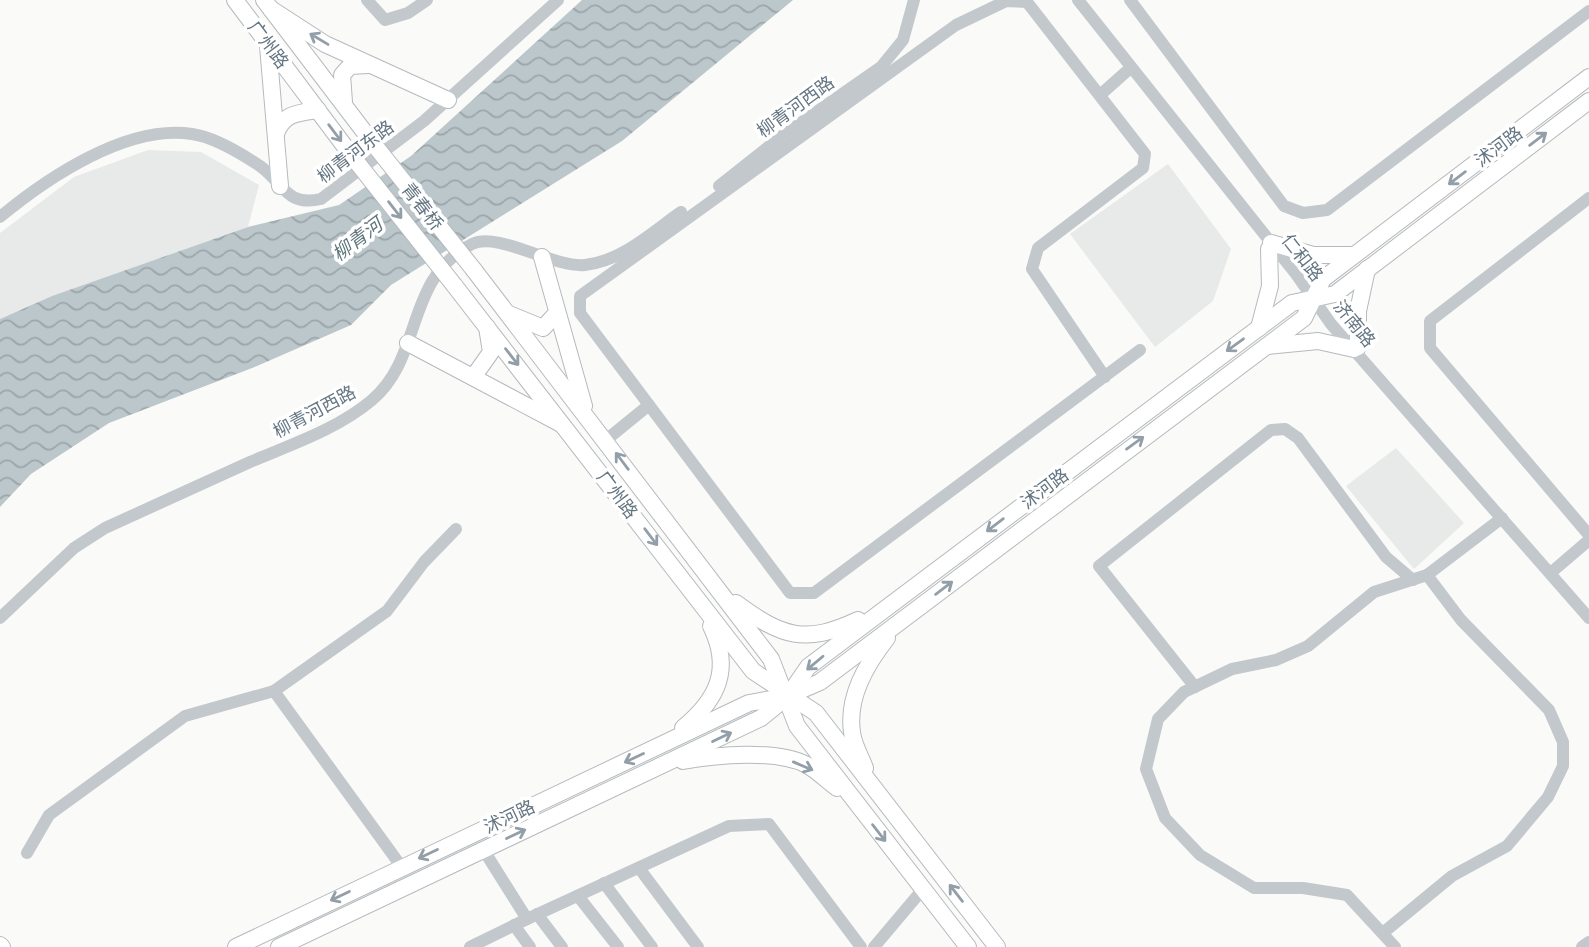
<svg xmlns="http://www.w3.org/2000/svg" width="1589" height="947" viewBox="0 0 1589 947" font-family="Ubuntu,'Noto Sans SC',sans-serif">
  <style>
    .built { fill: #e8e9e9 }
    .water { fill: url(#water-waves) }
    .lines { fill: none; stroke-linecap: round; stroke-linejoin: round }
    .major-casing { stroke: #b5babe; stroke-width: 18 }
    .minor { stroke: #c3c8cc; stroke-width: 12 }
    .major { stroke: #fff; stroke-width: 16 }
    .major-bridge-casing { stroke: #b5babe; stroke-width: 18; stroke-linecap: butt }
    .major-bridge { stroke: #fff; stroke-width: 16 }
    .oneway { stroke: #939fa8 }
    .labels { text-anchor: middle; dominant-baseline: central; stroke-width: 7; stroke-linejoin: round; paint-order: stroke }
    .street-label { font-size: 18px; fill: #657683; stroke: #fff }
    .water-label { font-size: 19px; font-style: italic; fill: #60757c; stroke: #fff }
  </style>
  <defs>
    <pattern id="water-waves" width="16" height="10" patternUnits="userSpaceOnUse" patternTransform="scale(1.75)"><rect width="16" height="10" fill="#bbc7cb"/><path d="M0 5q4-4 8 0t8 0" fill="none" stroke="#9ca6aa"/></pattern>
  </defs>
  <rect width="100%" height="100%" fill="#fafaf8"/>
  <g class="built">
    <path d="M148,150L201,152L259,185L248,227L52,296L0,319V233L74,177Z"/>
    <path d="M1168,164L1231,249L1213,301L1155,347L1070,234Z"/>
    <path d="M1396,448L1464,523L1414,569L1346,486Z"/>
  </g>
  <path class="water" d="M582,0H793L622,141L391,285L351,325L257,366L109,423L31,474L0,507V319L52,296L248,227L339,205L411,156Z"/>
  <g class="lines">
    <g class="major-casing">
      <g id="major">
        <path d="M235,0L352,156"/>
        <path d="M264,0L372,142"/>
        <path d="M271,9L325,44L448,100"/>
        <path d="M268,46L280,186"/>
        <path d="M344,102L342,75L350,66L368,65"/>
        <path d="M276,134C283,113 298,113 318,110"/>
        <path d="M1271,243L1313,255H1354"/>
        <path d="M542,257L584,406"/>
        <path d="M474,270L771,659L797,726L968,947"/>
        <path d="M454,285L753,671L816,713L997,947"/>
        <path d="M509,314L543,328L557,313"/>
        <path d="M1259,328L1270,286L1269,249"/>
        <path d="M408,343L561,424"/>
        <path d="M1267,346L1318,341L1354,349"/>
        <path d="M1358,347V311L1367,269"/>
        <path d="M474,376L491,352L487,327"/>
        <path d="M736,603C782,637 805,645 858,620"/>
        <path d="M683,728C718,699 732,669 711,626"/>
        <path d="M683,761C716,755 776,749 807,765C818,771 827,781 837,788"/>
        <path d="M865,768C861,757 853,744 852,732C847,697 866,665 887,638"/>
        <path d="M0,945L2,947"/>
        <path d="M236,947L749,703L788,696L820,682L1304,318L1323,279L1589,77"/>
        <path d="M279,947L761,718L788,696L808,667L1292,303L1335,294L1589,101"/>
      </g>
    </g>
    <g class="minor">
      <path d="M367,0L385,20L408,13L427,0"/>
      <path d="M1078,0L1296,274L1331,324L1589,618"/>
      <path d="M1130,0L1284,206L1303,213L1327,210L1589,11"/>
      <path d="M1100,95L1127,71"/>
      <path d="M719,186L782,136L881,67L903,40L914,0"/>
      <path d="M1589,198L1430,321V348L1589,535"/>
      <path d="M0,217C47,178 127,124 192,134C214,137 242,154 260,166C284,183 286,207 321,199L424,121L558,0"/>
      <path d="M1105,377L1032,269L1038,248L1143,168L1145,154L1027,2L1006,1L956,25L580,296V313L790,593H814L1140,350"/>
      <path d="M606,440L649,405"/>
      <path d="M1554,570L1589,540"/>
      <path d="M0,618L74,548L105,528C154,506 201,484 250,462C290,445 338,429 372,400C424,356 404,279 472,244C498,231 553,268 585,265C622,261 651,233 681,212"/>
      <path d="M1195,687L1099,566L1271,430L1285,429L1298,438L1386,557L1413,580"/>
      <path d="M274,691L387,611L424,562L456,529"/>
      <path d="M483,849L527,919L729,826L769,824L861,947"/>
      <path d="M27,853L49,815L185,716L274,691L401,866"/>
      <path d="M639,868L698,947"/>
      <path d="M604,883L652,947"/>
      <path d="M578,896L618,947"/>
      <path d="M537,914L562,947"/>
      <path d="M514,925L530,947"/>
      <path d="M1384,932L1452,876L1507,846L1548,797L1563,766V742L1549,710L1461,620L1427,575"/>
      <path d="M470,947L527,919"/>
      <path d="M874,947L923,889"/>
      <path d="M1395,947L1347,895L1303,888H1254L1200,855L1165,818L1146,769L1158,719L1184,692L1232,669L1276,660L1308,646L1374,592L1427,575L1502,518"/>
      <path d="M1582,947L1589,942"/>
    </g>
    <use href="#major" class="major"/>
    <g class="major-bridge-casing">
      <g id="major-bridge">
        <path d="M372,142L474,270"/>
        <path d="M352,156L454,285"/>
      </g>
    </g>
    <use href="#major-bridge" class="major-bridge"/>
  </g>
  <defs><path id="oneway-shaft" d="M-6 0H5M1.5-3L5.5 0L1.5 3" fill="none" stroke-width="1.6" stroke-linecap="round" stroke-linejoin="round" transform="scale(1.75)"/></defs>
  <g class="oneway">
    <use href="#oneway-shaft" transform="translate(319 39) rotate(-149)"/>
    <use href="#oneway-shaft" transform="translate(335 133) rotate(53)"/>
    <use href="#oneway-shaft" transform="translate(1538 139) rotate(-37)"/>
    <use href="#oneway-shaft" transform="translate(1457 178) rotate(143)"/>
    <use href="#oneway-shaft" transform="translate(395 210) rotate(52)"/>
    <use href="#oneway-shaft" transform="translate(1235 345) rotate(144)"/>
    <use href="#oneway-shaft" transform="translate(512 357) rotate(52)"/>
    <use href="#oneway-shaft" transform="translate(1135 443) rotate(-36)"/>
    <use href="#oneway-shaft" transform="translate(622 461) rotate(-127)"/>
    <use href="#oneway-shaft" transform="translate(995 525) rotate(143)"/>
    <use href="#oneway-shaft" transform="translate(651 537) rotate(53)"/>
    <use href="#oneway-shaft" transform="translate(944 588) rotate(-37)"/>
    <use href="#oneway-shaft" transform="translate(815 663) rotate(140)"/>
    <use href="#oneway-shaft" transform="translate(722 737) rotate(-26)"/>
    <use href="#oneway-shaft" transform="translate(634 758) rotate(155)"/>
    <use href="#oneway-shaft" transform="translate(803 766) rotate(23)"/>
    <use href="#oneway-shaft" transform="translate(879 833) rotate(52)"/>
    <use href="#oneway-shaft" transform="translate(516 834) rotate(-25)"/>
    <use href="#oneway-shaft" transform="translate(428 854) rotate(155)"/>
    <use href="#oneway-shaft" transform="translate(956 893) rotate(-128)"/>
    <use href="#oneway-shaft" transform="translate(340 896) rotate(154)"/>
  </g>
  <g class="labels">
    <g class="street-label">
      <text transform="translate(269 44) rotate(53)">广州路</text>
      <text transform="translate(795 106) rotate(-36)">柳青河西路</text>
      <text transform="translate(1498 146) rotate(-37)">沭河路</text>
      <text transform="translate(355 151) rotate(-37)">柳青河东路</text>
      <text transform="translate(423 206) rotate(52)">青春桥</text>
      <text transform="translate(1303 257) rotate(52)">仁和路</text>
      <text transform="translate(1355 323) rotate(51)">济南路</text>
      <text transform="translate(314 411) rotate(-28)">柳青河西路</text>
      <text transform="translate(1044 488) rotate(-37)">沭河路</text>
      <text transform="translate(618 494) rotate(53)">广州路</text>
      <text transform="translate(509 816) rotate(-25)">沭河路</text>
    </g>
    <g class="water-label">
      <text transform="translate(357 239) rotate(-37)">柳青河</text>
    </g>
  </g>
</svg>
